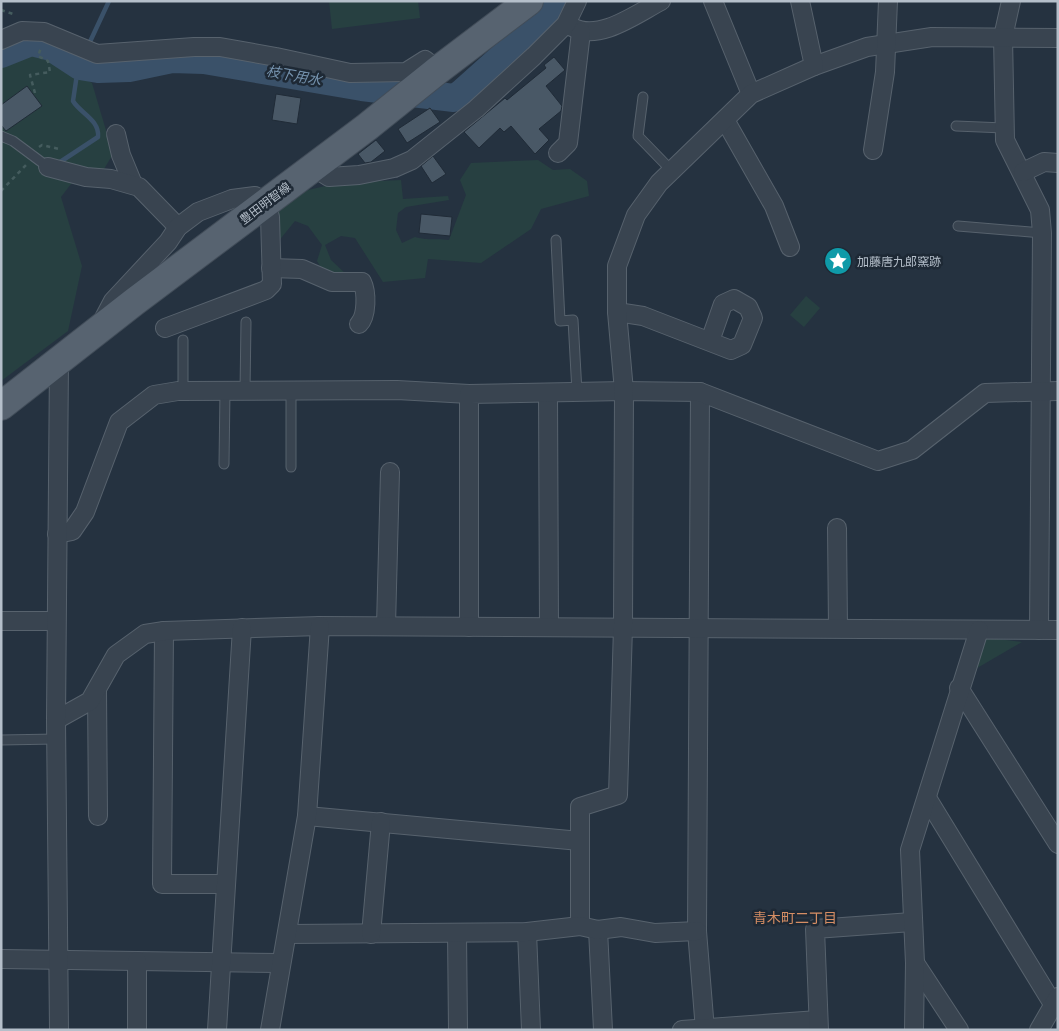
<svg xmlns="http://www.w3.org/2000/svg" width="1059" height="1031" viewBox="0 0 1059 1031" font-family="'Golos Text','Noto Sans JP',sans-serif">
  <style>
    .green { fill: #274041 }
    .lines { fill: none; stroke-linecap: round; stroke-linejoin: round }
    .stream { stroke: #3a5169; stroke-width: 4.5 }
    .river { stroke: #3a5169; stroke-width: 28 }
    .building { fill: #495866; stroke: #202b37 }
    .service-casing { stroke: #57626d; stroke-width: 11 }
    .minor-casing { stroke: #57626d; stroke-width: 20 }
    .primary-casing { stroke: #424d59; stroke-width: 30 }
    .path { stroke: #455c5e; stroke-width: 2.5; stroke-dasharray: 4 4; stroke-linecap: butt }
    .service { stroke: #394450; stroke-width: 9 }
    .minor { stroke: #394450; stroke-width: 18 }
    .primary { stroke: #576370; stroke-width: 28 }
    .labels { text-anchor: middle; dominant-baseline: central; stroke-width: 5; stroke-linejoin: round; paint-order: stroke }
    .street-label { font-size: 12px; fill: #b5bfca; stroke: #1e2935 }
    .poi-label { font-size: 12px; fill: #b5bfca; stroke: #1e2935; text-anchor: start }
    .water-label { font-size: 14px; font-style: italic; fill: #7592ad; stroke: #1e2935 }
    .neighbourhood-label { font-size: 14px; fill: #d68e64; stroke: #1e2935 }
  </style>
  <rect width="100%" height="100%" fill="#253240"/>
  <g class="green">
    <path d="M329,1H418L420,18L332,29Z"/>
    <path d="M33,45L51,52L71,71L92,83L113,154L101,174L74,180L61,197L82,266L68,331L1,381V58L18,49Z"/>
    <path d="M538,160L553,170L570,169L587,181L589,196L541,209L531,229L481,263L428,259L425,278L383,282L355,238L341,236L325,245L331,260L346,274L326,276L317,261L322,245L308,226L295,221L273,248V215L304,191L338,183L401,180L403,199L448,196L449,200L406,207L398,213L396,230L402,243L415,237C430,241 435,238 449,240L466,195L460,180L471,163Z"/>
    <path d="M806,296L820,308L804,327L790,315Z"/>
    <path d="M982,637L1022,642L972,671Z"/>
  </g>
  <g class="lines">
    <g class="stream">
      <path d="M88,46L109,1"/>
      <path d="M57,164L98,137C100,120 80,113 73,101L77,74L85,53"/>
    </g>
    <path class="river" d="M1,54L31,42L51,47L80,66L98,69L129,68L172,59L204,60L362,87L454,98L462,93L537,26L560,1"/>
  </g>
  <g class="building">
    <path d="M554,57L565,70L546,86L562,106L561,111L539,129L549,140L535,154L511,126L504,132L500,128L479,148L464,132L505,98L507,100L546,68L544,65Z"/>
    <path d="M27,86L42,106L6,131L1,125V105Z"/>
    <path d="M276,94L301,98L297,124L272,120Z"/>
    <path d="M430,108L440,122L407,143L398,129Z"/>
    <path d="M376,140L385,151L371,162L365,163L358,154Z"/>
    <path d="M433,156L446,174L432,183L421,166Z"/>
    <path d="M421,214L452,217L450,236L419,233Z"/>
  </g>
  <g class="lines">
    <g class="service-casing">
      <g id="service">
        <path d="M643,97L638,136L672,171"/>
        <path d="M956,126L1004,128"/>
        <path d="M1,136L13,141L48,167"/>
        <path d="M958,226L1042,233"/>
        <path d="M556,240L560,321L573,320L577,392"/>
        <path d="M183,340V391"/>
        <path d="M245,391L246,322"/>
        <path d="M224,464L225,391"/>
        <path d="M291,467V391"/>
        <path d="M1,740L56,739"/>
      </g>
    </g>
    <g class="minor-casing">
      <g id="minor">
        <path d="M713,1L751,94"/>
        <path d="M1011,1L1003,37L1005,140L1040,210L1042,233L1039,630"/>
        <path d="M572,27C599,42 636,14 661,1"/>
        <path d="M1,40L22,31L44,32L97,54L194,47H220L276,57L350,73L406,72L425,60L438,70"/>
        <path d="M814,66L867,47L932,37L1058,38"/>
        <path d="M725,120L774,206L790,247"/>
        <path d="M116,134L121,155L133,184"/>
        <path d="M873,150L885,72L888,1"/>
        <path d="M558,153L568,143L581,32"/>
        <path d="M48,167L86,177L111,179L139,187L178,227"/>
        <path d="M313,167L329,177L359,175L394,168L412,160L476,109L534,56L566,24L577,1"/>
        <path d="M1023,172L1044,162L1058,163"/>
        <path d="M271,268L302,269L332,282H362C367,292 367,316 359,324"/>
        <path d="M617,312L643,316L731,350L742,345L753,318L748,307L734,299L723,304L710,341"/>
        <path d="M103,320L113,301L168,242L178,227L198,212L232,199L255,196L266,202L270,217L272,284L266,290L165,328"/>
        <path d="M700,392L697,931L705,1030"/>
        <path d="M548,393L549,627"/>
        <path d="M837,528L838,628"/>
        <path d="M57,534L72,531L85,512L119,422L154,395L178,391L397,390L469,394"/>
        <path d="M1,621H56"/>
        <path d="M386,626L390,472"/>
        <path d="M469,627V394L624,391L700,392L878,461L912,450L985,393L1058,391"/>
        <path d="M164,631L162,884H225"/>
        <path d="M959,688L1058,844"/>
        <path d="M97,691L98,816"/>
        <path d="M56,720L90,701L116,655L145,634L164,631L320,626L1058,630"/>
        <path d="M927,798L1053,1004"/>
        <path d="M307,816L580,841"/>
        <path d="M580,926V807L618,795L623,627L624,391L617,312V266L636,215L659,183L751,94L814,66L800,1"/>
        <path d="M598,930L603,1030"/>
        <path d="M527,932L531,1030"/>
        <path d="M457,933L458,1030"/>
        <path d="M288,934L527,932L580,926L598,930L621,927L655,933L697,931"/>
        <path d="M371,934L381,822"/>
        <path d="M1,959L280,963"/>
        <path d="M915,963L959,1030"/>
        <path d="M59,1030L56,720L59,361"/>
        <path d="M137,1030V961"/>
        <path d="M217,1030L242,628"/>
        <path d="M270,1030L307,816L320,626"/>
        <path d="M682,1030L818,1020"/>
        <path d="M819,1030L815,929L912,922"/>
        <path d="M914,1030L915,963L910,850L979,630"/>
        <path d="M1039,1030L1058,997"/>
      </g>
    </g>
    <g class="primary-casing">
      <path id="primary" d="M1,406L134,302L367,127L438,70L529,1"/>
    </g>
    <g class="path">
      <path d="M1,10L16,15"/>
      <path d="M35,93L30,75L50,72L48,61L38,56L41,48"/>
      <path d="M39,147L42,145L59,149"/>
      <path d="M1,191L26,165"/>
    </g>
    <use href="#service" class="service"/>
    <use href="#minor" class="minor"/>
    <use href="#primary" class="primary"/>
  </g>
  <defs>
    <g id="sight-disc" transform="scale(1.4375)"><circle r="9.5" fill="#0f9aa8" stroke="#1e2935"/><path d="M0-6L1.8-2.2L6-1.7L2.9 1.2L3.7 5.4L0 3.3L-3.7 5.4L-2.9 1.2L-6-1.7L-1.8-2.2Z" fill="#fff"/></g>
  </defs>
  <g fill-rule="evenodd">
    <use href="#sight-disc" x="838" y="261"/>
  </g>
  <g class="labels">
    <g class="street-label">
      <text transform="translate(265 203) rotate(-37)">豊田明智線</text>
    </g>
    <g class="poi-label">
      <text x="857" y="261">加藤唐九郎窯跡</text>
    </g>
    <g class="water-label">
      <text transform="translate(294 75) rotate(10)">枝下用水</text>
    </g>
    <g class="neighbourhood-label">
      <text x="795" y="917">青木町二丁目</text>
    </g>
  </g>
  <rect width="1059" height="1031" fill="none" stroke="#b5bfca" stroke-width="5"/>
</svg>
